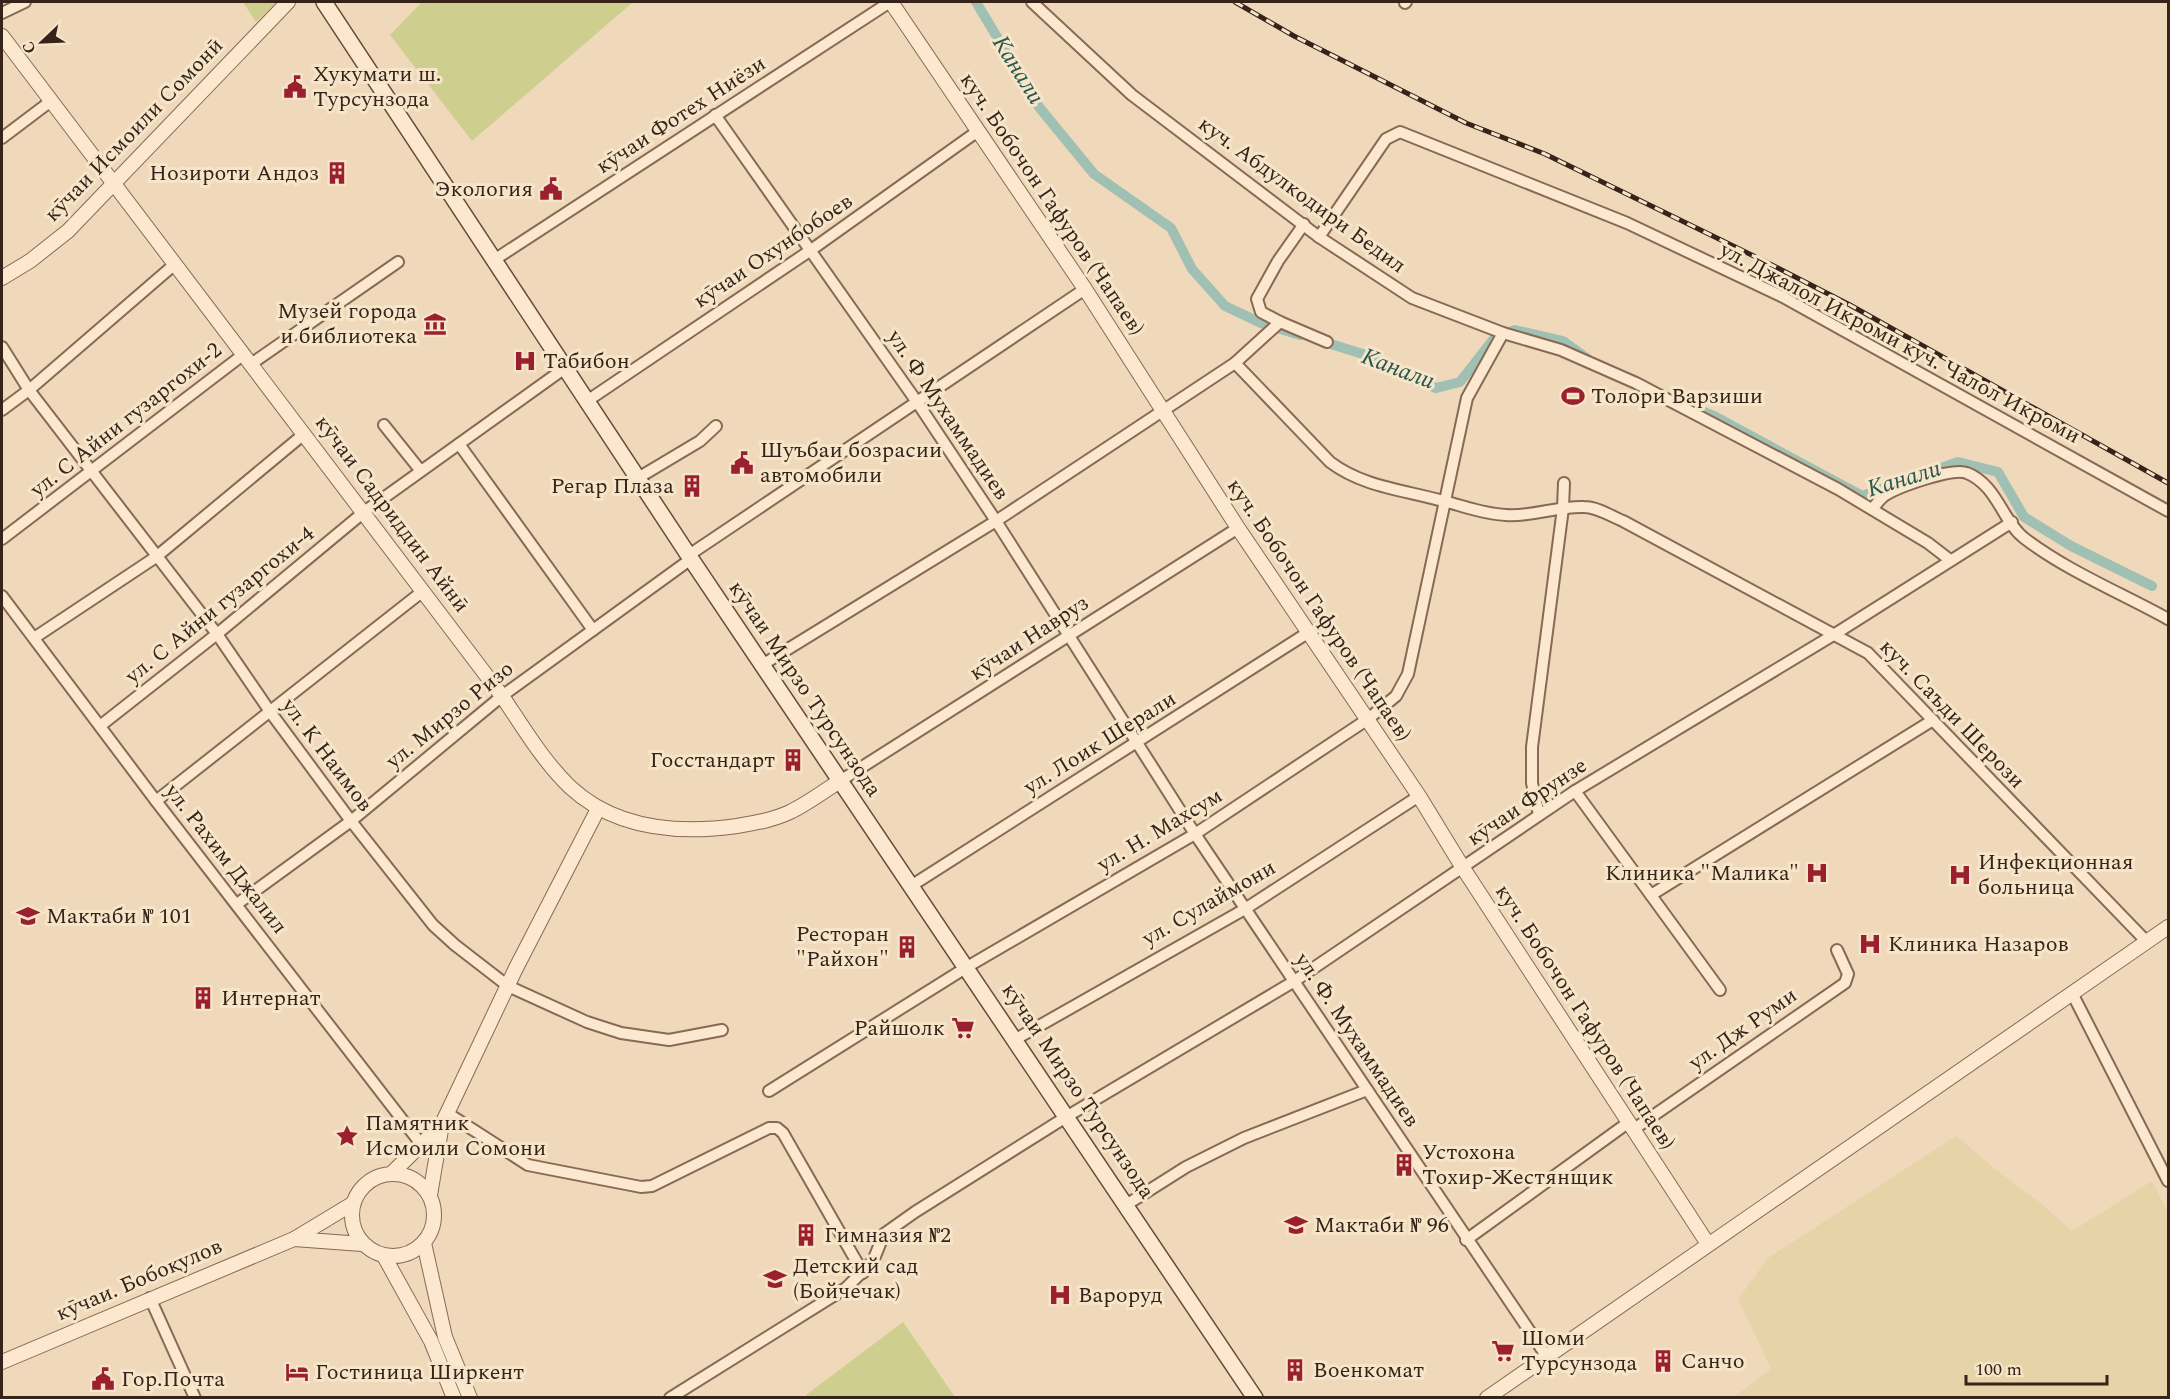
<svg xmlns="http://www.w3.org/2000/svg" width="2170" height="1399" viewBox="0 0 2170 1399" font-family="Spectral,serif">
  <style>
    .farmland { fill: #e6d4a8 }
    .green { fill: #cece8e }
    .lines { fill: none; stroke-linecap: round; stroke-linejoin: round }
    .canal { stroke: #9fc0b2; stroke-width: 10 }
    .minor-casing { stroke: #886954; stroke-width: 14 }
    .tertiary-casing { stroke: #886954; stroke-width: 16 }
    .secondary-casing { stroke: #694a37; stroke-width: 18 }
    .minor { stroke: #fbe8ce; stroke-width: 10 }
    .tertiary { stroke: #fbe8ce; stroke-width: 14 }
    .secondary { stroke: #fbe8ce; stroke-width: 15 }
    .rail-casing { stroke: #36241a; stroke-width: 5 }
    .rail { stroke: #f7e5ca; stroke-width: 3; stroke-dasharray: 9; stroke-linecap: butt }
    .labels { text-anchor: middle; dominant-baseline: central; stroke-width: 6; stroke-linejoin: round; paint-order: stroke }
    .poi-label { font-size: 22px; fill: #36241a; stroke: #f7e5ca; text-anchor: start }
    .street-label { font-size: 22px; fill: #36241a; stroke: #f7e5ca }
    .water-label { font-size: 24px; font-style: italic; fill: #28574e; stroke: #f7e5ca }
  </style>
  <rect width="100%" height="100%" fill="#f0d9bb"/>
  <path class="farmland" d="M1956,1136L2015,1185L2037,1200L2072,1231L2152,1181L2168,1213V1397H1734L1771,1369L1738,1299L1768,1258Z"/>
  <g class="green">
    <path d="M243,2H277L256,22Z"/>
    <path d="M422,2H633L472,141L390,35Z"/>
    <path d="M903,1322L955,1397H808L806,1395Z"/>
  </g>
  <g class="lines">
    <g class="canal">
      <path d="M976,2L1039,107L1094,174L1171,228L1192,269L1225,306L1261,323L1300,335"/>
      <path d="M1318,340L1369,356L1397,373L1436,388L1460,382L1496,336L1515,330L1563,341L1588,359"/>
      <path d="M1685,405L1714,416L1862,496L1958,462L1998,472L2024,517L2071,546L2152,586"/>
    </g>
    <g class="minor-casing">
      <g id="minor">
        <path d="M1032,2L1132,95L1319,237L1412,298L1503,333L1561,350L1636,383L1838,489L1928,543L1950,560"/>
        <path d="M1405,3L1406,2"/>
        <path d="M2,13L25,2"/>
        <path d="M715,115L917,402L996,521L1195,834L1547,1357"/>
        <path d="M2,138L51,101"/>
        <path d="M1319,237L1386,139L1400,132L1627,223L1783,297L2168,511"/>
        <path d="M494,260L890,2"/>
        <path d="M1280,322L1327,342"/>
        <path d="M2,347L29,390L217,634L271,713L351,821L433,925L455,945L508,986L587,1022L621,1033L669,1040L722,1030"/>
        <path d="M1235,363L1330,462C1363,487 1404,490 1443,501C1464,506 1483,514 1506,515C1532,517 1557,506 1584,507C1597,507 1611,516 1623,521L1868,653L2147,942"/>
        <path d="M251,364L398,262"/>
        <path d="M587,401L811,250L978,131"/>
        <path d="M2,410L29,390L175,264"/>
        <path d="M384,425L420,470"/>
        <path d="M459,444L593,630"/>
        <path d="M638,478L700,441L716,426"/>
        <path d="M1872,509C1876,505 1880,499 1884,496C1897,487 1953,467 1967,473C1997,485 2003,522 2024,538C2067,571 2121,593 2168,619"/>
        <path d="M2,539L244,354"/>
        <path d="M689,555L1085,289"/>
        <path d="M2,596L156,801L421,1144"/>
        <path d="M34,638L156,557L304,434"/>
        <path d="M762,665L996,521L1235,363L1280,322L1261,312L1257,299L1278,261L1304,224"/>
        <path d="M100,726L217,634L364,512L565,368"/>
        <path d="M840,781L1238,528"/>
        <path d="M1575,791L1720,990"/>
        <path d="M156,801L423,591"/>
        <path d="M1539,815L1532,783V747L1563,508L1564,483"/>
        <path d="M911,886L1309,632"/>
        <path d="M1651,895L1933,720"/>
        <path d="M237,904L351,821L502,696L691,559"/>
        <path d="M2073,995L2168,1181"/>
        <path d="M1016,1039L1245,909L1419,796"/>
        <path d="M769,1091L967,967L1195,834L1368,719L1396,696L1408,674L1467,398L1503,333"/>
        <path d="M447,1113L528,1165L641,1187L652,1186L769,1128H777L783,1133L863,1273"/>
        <path d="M1634,1129L1845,983L1848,974L1837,950"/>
        <path d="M1126,1205L1186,1167L1244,1138L1367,1090"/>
        <path d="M1466,1240L1629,1122"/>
        <path d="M150,1298L195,1398"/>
        <path d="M670,1398L846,1288L873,1261L884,1234L915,1212L1066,1117L1293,982L1575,791L1835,634L2012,522"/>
      </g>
    </g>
    <g class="tertiary-casing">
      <g id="tertiary">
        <path d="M891,2L1085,289L1238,528L1419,796L1463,868L1708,1244"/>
        <path d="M2,36L502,696C523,727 543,761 570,787C615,829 679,834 737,826C755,823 773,820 790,812C807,804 824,791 840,781"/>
        <path d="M2,278L30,261L68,231L288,2"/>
        <path d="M442,1124L516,968L598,809"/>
        <path d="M392,1173L442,1124L430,1195"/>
        <circle cx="393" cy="1215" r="41"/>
        <path d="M352,1204L294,1239L362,1244"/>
        <path d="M424,1243L445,1337L470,1398"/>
        <path d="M384,1256L431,1341L454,1398"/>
        <path d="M2,1362L294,1239"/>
        <path d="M1487,1398L2168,927"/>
      </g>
    </g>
    <g class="secondary-casing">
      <path id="secondary" d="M324,2L691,559L1255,1398"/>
    </g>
    <use href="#minor" class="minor"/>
    <use href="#tertiary" class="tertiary"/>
    <use href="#secondary" class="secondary"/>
    <g class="rail-casing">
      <path id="rail" d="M1235,2L1294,36L1466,123L1545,154L1766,262L1850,305L2168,483"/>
    </g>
    <use href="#rail" class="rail"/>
  </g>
  <defs>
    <g id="civic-bare" transform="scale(1.8)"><path d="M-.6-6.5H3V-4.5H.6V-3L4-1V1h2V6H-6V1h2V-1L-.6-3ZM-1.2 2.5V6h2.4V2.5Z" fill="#9a2030" stroke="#f7e5ca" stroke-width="2.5" paint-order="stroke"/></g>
    <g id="building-bare" transform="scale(1.8)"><path d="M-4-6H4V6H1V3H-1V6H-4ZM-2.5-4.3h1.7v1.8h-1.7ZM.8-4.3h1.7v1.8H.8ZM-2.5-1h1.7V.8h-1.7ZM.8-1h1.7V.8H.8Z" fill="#9a2030" stroke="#f7e5ca" stroke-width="2.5" paint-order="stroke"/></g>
    <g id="museum-bare" transform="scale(1.8)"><path d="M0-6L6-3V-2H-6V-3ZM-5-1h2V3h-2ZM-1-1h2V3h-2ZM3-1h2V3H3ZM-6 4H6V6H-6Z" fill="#9a2030" stroke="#f7e5ca" stroke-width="2.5" paint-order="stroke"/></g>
    <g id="hospital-bare" transform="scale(1.8)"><path d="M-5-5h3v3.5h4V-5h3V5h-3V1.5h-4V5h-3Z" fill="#9a2030" stroke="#f7e5ca" stroke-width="2.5" paint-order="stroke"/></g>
    <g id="stadium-bare" transform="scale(1.8)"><path d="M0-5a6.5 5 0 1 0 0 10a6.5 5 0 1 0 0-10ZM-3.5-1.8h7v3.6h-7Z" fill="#9a2030" stroke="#f7e5ca" stroke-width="2.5" paint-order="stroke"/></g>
    <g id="school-bare" transform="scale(1.8)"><path d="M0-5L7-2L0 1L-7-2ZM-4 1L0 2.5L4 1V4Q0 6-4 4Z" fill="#9a2030" stroke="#f7e5ca" stroke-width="2.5" paint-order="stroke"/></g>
    <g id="supermarket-bare" transform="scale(1.8)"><path d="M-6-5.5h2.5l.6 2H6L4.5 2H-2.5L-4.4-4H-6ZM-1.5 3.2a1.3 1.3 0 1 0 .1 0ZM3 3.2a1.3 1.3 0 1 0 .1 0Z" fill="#9a2030" stroke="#f7e5ca" stroke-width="2.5" paint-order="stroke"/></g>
    <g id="sight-bare" transform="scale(1.8)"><path d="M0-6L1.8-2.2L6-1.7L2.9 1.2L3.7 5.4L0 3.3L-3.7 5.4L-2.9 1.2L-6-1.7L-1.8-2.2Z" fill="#9a2030" stroke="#f7e5ca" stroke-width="2.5" paint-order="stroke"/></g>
    <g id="hotel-bare" transform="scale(1.8)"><path d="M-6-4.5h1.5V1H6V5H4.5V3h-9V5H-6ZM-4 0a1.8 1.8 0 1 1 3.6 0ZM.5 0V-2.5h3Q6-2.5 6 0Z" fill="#9a2030" stroke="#f7e5ca" stroke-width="2.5" paint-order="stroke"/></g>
  </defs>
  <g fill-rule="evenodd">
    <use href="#civic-bare" x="295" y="87"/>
    <use href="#building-bare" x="337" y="173"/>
    <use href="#civic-bare" x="551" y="189"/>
    <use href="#museum-bare" x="435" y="324"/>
    <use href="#hospital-bare" x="525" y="361"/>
    <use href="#stadium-bare" x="1573" y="396"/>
    <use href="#civic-bare" x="742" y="463"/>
    <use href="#building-bare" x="692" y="486"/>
    <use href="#building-bare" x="793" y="760"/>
    <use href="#hospital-bare" x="1817" y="873"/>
    <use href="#hospital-bare" x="1960" y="875"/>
    <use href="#school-bare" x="28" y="916"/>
    <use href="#hospital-bare" x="1870" y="944"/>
    <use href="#building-bare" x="907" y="947"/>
    <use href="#building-bare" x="203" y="998"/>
    <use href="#supermarket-bare" x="963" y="1028"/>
    <use href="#sight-bare" x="347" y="1136"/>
    <use href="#building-bare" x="1404" y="1165"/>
    <use href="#school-bare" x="1296" y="1225"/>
    <use href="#building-bare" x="806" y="1235"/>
    <use href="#school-bare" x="775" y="1279"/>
    <use href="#hospital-bare" x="1060" y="1295"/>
    <use href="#supermarket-bare" x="1503" y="1351"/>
    <use href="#building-bare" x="1663" y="1361"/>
    <use href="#building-bare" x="1295" y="1370"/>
    <use href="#hotel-bare" x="297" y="1372"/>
    <use href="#civic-bare" x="103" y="1379"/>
  </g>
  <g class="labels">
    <g class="poi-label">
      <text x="313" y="74">Хукумати ш.<tspan x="313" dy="25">Турсунзода</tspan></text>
      <text x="319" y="173" text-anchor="end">Нозироти Андоз</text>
      <text x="533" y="189" text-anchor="end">Экология</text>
      <text x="417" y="311" text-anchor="end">Музей города<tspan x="417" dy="25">и библиотека</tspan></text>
      <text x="543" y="361">Табибон</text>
      <text x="1591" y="396">Толори Варзиши</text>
      <text x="760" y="450">Шуъбаи бозрасии<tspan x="760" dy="25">автомобили</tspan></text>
      <text x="674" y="486" text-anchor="end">Регар Плаза</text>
      <text x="775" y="760" text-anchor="end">Госстандарт</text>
      <text x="1978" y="862">Инфекционная<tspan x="1978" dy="25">больница</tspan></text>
      <text x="1799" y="873" text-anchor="end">Клиника "Малика"</text>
      <text x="46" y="916">Мактаби № 101</text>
      <text x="889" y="934" text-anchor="end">Ресторан<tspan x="889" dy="25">"Райхон"</tspan></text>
      <text x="1888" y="944">Клиника Назаров</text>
      <text x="221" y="998">Интернат</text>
      <text x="945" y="1028" text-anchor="end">Райшолк</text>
      <text x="365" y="1123">Памятник<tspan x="365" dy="25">Исмоили Сомони</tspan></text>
      <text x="1422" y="1152">Устохона<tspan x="1422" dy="25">Тохир-Жестянщик</tspan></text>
      <text x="1314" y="1225">Мактаби № 96</text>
      <text x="824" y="1235">Гимназия №2</text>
      <text x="793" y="1266">Детский сад<tspan x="793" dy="25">(Бойчечак)</tspan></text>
      <text x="1078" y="1295">Вароруд</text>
      <text x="1521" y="1338">Шоми<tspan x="1521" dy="25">Турсунзода</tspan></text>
      <text x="1681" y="1361">Санчо</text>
      <text x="1313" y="1370">Военкомат</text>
      <text x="315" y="1372">Гостиница Ширкент</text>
      <text x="121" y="1379">Гор.Почта</text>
    </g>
    <g class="street-label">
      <text transform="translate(681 115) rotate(-33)">кӯчаи Фотех Ниёзи</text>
      <text transform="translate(134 130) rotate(-46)">кӯчаи Исмоили Сомонӣ</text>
      <text transform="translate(1302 195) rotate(36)">куч. Абдулкодири Бедил</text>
      <text transform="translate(1052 204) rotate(56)">куч. Бобочон Гафуров (Чапаев)</text>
      <text transform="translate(773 251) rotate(-34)">кӯчаи Охунбобоев</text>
      <text transform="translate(1900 343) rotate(28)">ул. Джалол Икроми куч. Чалол Икроми</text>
      <text transform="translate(948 415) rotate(56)">ул. Ф Мухаммадиев</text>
      <text transform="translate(126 420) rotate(-38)">ул. С Айни гузаргохи-2</text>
      <text transform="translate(392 514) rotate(53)">кӯчаи Садриддин Айнӣ</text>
      <text transform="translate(220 605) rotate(-39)">ул. С Айни гузаргохи-4</text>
      <text transform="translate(1319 610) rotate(56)">куч. Бобочон Гафуров (Чапаев)</text>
      <text transform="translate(1029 638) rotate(-33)">кӯчаи Навруз</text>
      <text transform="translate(805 689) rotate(56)">кӯчаи Мирзо Турсунзода</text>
      <text transform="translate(1952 714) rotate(46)">куч. Саъди Шерози</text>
      <text transform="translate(450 715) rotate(-39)">ул. Мирзо Ризо</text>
      <text transform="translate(1100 743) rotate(-32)">ул. Лоик Шерали</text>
      <text transform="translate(327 755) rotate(53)">ул. К Наимов</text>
      <text transform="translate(1527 802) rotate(-34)">кӯчаи Фрунзе</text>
      <text transform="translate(1160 830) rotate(-31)">ул. Н. Махсум</text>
      <text transform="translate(226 859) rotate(52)">ул. Рахим Джалил</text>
      <text transform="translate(1209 903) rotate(-30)">ул. Сулаймони</text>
      <text transform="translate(1585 1017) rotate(57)">куч. Бобочон Гафуров (Чапаев)</text>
      <text transform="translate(1743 1029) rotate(-35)">ул. Дж Руми</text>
      <text transform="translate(1357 1040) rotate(56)">ул. Ф. Мухаммадиев</text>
      <text transform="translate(1078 1091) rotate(56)">кӯчаи Мирзо Турсунзода</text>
      <text transform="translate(139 1280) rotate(-23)">кӯчаи. Бобоқулов</text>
    </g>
    <g class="water-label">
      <text transform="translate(1018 70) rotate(58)">Канали</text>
      <text transform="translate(1398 369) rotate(21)">Канали</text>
      <text transform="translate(1904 479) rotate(-17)">Канали</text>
    </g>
  </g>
  <rect width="2170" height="1399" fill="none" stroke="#36241a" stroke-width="6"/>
  <g transform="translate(42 42) rotate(247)" stroke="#f7e5ca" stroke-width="4.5" paint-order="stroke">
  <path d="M0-4.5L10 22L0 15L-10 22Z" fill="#36241a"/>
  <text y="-9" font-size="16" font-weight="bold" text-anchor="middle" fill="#36241a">С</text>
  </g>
  <path d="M1966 1375v9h141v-9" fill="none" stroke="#36241a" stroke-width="3"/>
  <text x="1975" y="1375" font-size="18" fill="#36241a" stroke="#f7e5ca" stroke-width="4.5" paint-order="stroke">100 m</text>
</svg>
